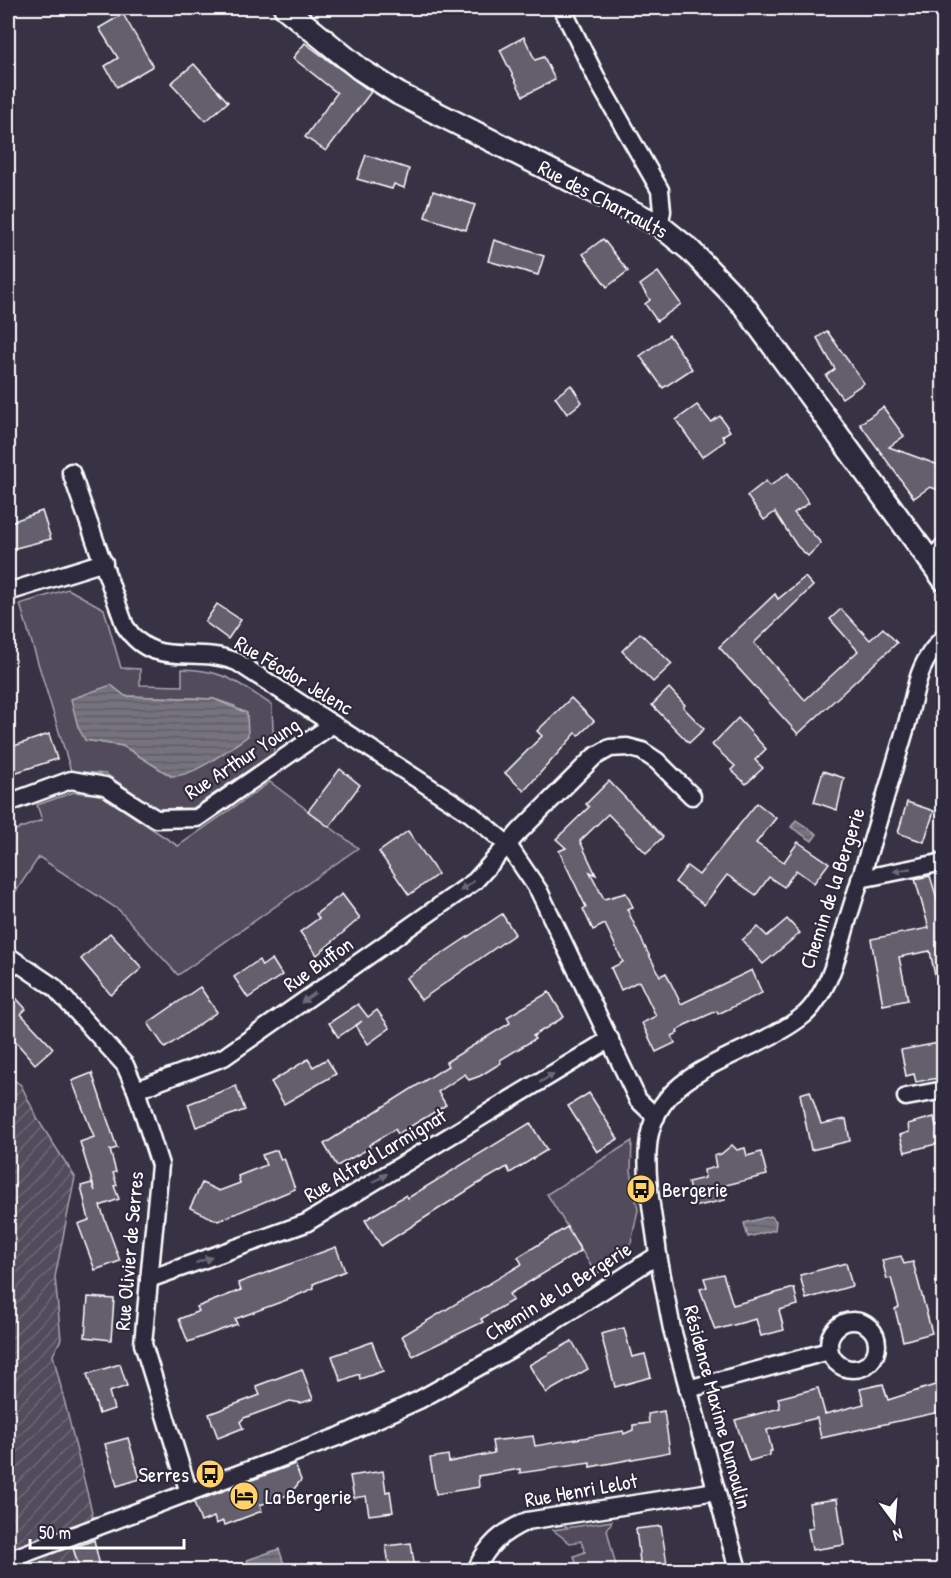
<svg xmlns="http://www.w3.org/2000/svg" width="951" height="1578" viewBox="0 0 951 1578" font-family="'Patrick Hand',sans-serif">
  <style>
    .grass { fill: #514c5c; stroke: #a8a6ae; stroke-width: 1.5; fill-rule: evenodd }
    .garden { fill: url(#garden-furrows); stroke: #a8a6ae; stroke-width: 1.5 }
    .water { fill: url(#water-rules); stroke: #adabb2; stroke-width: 1.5 }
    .building { fill: #635f6d; stroke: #fff; stroke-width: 1.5 }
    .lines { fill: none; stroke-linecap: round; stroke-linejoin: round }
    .minor-casing { stroke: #fff; stroke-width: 21 }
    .tertiary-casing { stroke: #fff; stroke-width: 26 }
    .minor { stroke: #2f2a3d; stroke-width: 16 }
    .tertiary { stroke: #2f2a3d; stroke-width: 21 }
    .oneway { fill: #6d6a77 }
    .labels { text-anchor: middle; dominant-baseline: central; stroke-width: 4.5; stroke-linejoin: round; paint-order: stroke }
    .street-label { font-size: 21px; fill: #fff; stroke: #2f2a3d }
    .poi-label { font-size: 21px; fill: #fff; stroke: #2f2a3d; text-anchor: start }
  </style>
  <defs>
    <pattern id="garden-furrows" width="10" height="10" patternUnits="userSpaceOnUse" patternTransform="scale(1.5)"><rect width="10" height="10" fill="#514c5c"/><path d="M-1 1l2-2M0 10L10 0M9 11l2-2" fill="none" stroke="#6b6774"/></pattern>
    <pattern id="water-rules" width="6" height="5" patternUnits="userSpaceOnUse" patternTransform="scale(1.5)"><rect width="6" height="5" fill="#76737f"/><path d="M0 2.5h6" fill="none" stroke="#5f5e63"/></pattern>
  </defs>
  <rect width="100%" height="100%" fill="#373345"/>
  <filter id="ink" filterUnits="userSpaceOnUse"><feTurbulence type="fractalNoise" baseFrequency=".0167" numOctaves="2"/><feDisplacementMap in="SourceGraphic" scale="12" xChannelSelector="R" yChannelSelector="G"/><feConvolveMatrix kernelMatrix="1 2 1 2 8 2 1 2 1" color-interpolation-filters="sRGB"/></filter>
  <g filter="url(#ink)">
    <g class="grass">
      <path d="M68,589L104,609L121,668L140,669V685L182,686V669C225,670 238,683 272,705L274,753L193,808L158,809L106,774L71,771L20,604ZM111,685L125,696L214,699L235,706L171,776L123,746L85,740Z"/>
      <path d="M270,782L358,848L178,975L119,910L39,857L8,903V833L42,820L37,805L74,792L101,795L178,846Z"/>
      <path d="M632,1141L631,1171L638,1210L631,1243L608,1267L596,1274L547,1194Z"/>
      <path d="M612,1521L607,1530L617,1570H578L574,1556L585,1552L581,1541L570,1543L553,1530Z"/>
    </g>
    <path class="garden" d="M8,1076L21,1085L38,1120L75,1177L55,1277L61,1339L53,1355L93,1516L73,1548L80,1570H8Z"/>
    <g class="water">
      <path d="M111,685L125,696L214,699L247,713L248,736C231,748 192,778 171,776L123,746L85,740L78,727L71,699Z"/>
      <path d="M796,820L817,834L812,841L791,827Z"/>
      <path d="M771,1216L776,1221L775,1230L748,1237L744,1223Z"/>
      <path d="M279,1549L284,1564L263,1570H250L247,1560Z"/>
    </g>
    <g class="building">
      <path d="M123,14L153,66L117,87L105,66L118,58L99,28Z"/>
      <path d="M524,37L535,60L544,57L555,80L523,96L500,50Z"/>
      <path d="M305,43L371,92L326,151L305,137L337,93L293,58Z"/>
      <path d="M194,64L228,102L206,121L171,83Z"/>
      <path d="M366,155L409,169L404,188L394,184L392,189L357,179Z"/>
      <path d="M433,191L475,205L466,230L425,217Z"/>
      <path d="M603,239L628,271L607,287L583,254Z"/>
      <path d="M494,240L544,256L538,275L488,261Z"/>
      <path d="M658,272L681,304L657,321L645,304L650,300L640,285Z"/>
      <path d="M827,331L864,383L842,398L826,376L835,369L817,338Z"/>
      <path d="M669,335L692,369L663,388L640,356Z"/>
      <path d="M571,385L582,402L567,414L555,397Z"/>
      <path d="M697,405L711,422L720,416L730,431L722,436L725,441L702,457L676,420Z"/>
      <path d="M883,407L904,436L889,447L944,467L939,490L930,487L914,498L860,424Z"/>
      <path d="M788,473L809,503L794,513L821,543L808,556L797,546L775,512L764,520L747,496L766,481L770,486Z"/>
      <path d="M42,511L51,539L8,550V523Z"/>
      <path d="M805,577L813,586L754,643L805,700L858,651L830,619L841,609L870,640L883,628L897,643L798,734L719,647L775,594L778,599Z"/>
      <path d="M217,604L241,620L228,639L205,622Z"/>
      <path d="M640,633L672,664L653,682L622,651Z"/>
      <path d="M669,688L685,705L683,707L704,729L689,743L652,705Z"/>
      <path d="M571,698L594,721L579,735L576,733L524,791L505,773L542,736L537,731Z"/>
      <path d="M738,718L766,749L755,760L763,768L746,784L731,770L735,766L712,745Z"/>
      <path d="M49,734L57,759L8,775V748Z"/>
      <path d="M340,769L360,785L329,827L308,811Z"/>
      <path d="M823,771L844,778L837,810L814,802Z"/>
      <path d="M609,781L663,837L646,853L608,814L580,841L596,875L590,872L604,899L626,893L633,907L627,909L647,951L660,976L666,973L681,1004L752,970L762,993L718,1014L717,1011L685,1025L677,1031L678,1033L672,1036L675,1043L656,1052L642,1023L656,1016L639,981L621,990L611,968L623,962L605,924L593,930L583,909L586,907L559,851L566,848L556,839L589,807L586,804Z"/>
      <path d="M907,802L934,811L924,842L898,833Z"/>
      <path d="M757,803L776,818L756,843L784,862L798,842L829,863L814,883L796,870L784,887L769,877L756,895L727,875L704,905L675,882L687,866L699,875Z"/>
      <path d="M408,831L438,874L409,895L379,852Z"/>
      <path d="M930,876L944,921V980L936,981L930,951L899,957L908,1000L883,1005L871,939L929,928L915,879Z"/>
      <path d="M342,894L360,918L317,955L300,932L319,918L316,914Z"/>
      <path d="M502,914L515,934L421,1000L406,978Z"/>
      <path d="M787,919L800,933L763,964L742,940L758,927L767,936Z"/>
      <path d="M110,933L142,968L111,995L81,959Z"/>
      <path d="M272,959L282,975L248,998L234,977L259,960L262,966Z"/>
      <path d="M200,987L217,1012L165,1048L148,1023Z"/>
      <path d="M8,989L26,1009L21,1014L53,1048L35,1064L8,1033Z"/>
      <path d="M549,992L564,1017L533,1036L535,1039L500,1060L501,1063L480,1076L469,1080L465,1074L438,1092L446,1105L398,1134L395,1129L369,1145L370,1148L337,1166L324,1144L448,1066L446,1062L510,1023L507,1017Z"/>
      <path d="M358,1004L368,1017L377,1010L390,1028L368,1044L356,1026L362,1021L338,1037L329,1023Z"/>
      <path d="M944,1042V1077L916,1082L914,1074L906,1076L901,1050Z"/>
      <path d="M308,1059L313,1067L327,1059L336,1074L284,1104L271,1082Z"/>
      <path d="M92,1073L117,1148L110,1150L116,1172L113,1173L117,1185L114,1186L119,1199L100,1206L120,1261L95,1270L78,1224L89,1220L81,1186L92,1183L95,1191L80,1142L94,1137L72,1081Z"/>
      <path d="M236,1086L245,1110L196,1127L188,1104Z"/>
      <path d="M810,1091L821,1124L846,1119L850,1141L811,1150L800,1094Z"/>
      <path d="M589,1093L618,1139L597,1152L568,1106Z"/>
      <path d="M934,1117L936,1126L944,1124V1142L905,1152L900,1135L909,1132L908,1124Z"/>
      <path d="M530,1123L547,1150L510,1173L507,1167L476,1185L381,1246L365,1220L406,1195L408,1198Z"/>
      <path d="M732,1145L737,1150L745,1148L747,1156L761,1152L767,1175L722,1186L725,1200L693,1207L688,1182L705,1178L704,1170L716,1167L714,1156L721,1154Z"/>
      <path d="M277,1150L281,1160L284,1158L295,1189L218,1221L190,1208L202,1183L219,1191L240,1183L238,1176L266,1165L262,1155Z"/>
      <path d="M567,1227L581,1251L509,1294L513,1300L481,1319L483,1322L413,1356L402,1336L522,1264L518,1257Z"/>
      <path d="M336,1247L345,1271L313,1284L314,1288L289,1299L235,1319L237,1324L188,1342L179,1319L199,1311L197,1307L241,1290L238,1283Z"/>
      <path d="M901,1256L904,1264L913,1262L932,1333L903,1341L895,1309L899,1307L891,1278L887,1279L882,1260Z"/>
      <path d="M846,1263L852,1286L806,1299L800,1275Z"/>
      <path d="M723,1274L733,1305L794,1288L798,1305L779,1310L784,1330L761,1336L756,1319L715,1330L700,1289L707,1287L704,1278Z"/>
      <path d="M88,1297L114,1299L111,1340L85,1337Z"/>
      <path d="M624,1328L632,1357L645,1354L651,1377L615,1387L601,1334Z"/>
      <path d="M572,1341L588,1369L546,1393L529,1365Z"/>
      <path d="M372,1342L383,1371L360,1379L359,1374L341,1381L332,1356Z"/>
      <path d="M120,1364L127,1386L109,1392L114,1409L99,1414L87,1374Z"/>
      <path d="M302,1369L313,1399L301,1403L290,1401L244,1418L240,1422L243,1428L218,1438L209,1414L260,1395L256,1386Z"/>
      <path d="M883,1384L888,1400L938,1384L944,1411L821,1438L817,1418L767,1430L772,1451H770V1455L749,1461L735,1420L780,1408L778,1398L818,1388L825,1414L864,1404L860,1389Z"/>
      <path d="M664,1411L670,1452L590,1467V1463L520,1473V1469L478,1476L479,1487L436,1494L430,1458L448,1455L449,1462L494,1453L492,1441L533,1436L535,1446L623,1431L624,1434L633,1430V1425L649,1423L648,1414Z"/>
      <path d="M128,1438L140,1479L117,1486L105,1444Z"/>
      <path d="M295,1464L301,1480L290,1494L260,1505L262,1511L225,1525L223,1521L216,1524L214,1517L201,1522L194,1502Z"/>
      <path d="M383,1471L386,1492L390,1491L393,1512L369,1515L366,1496L354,1498L350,1476Z"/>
      <path d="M837,1499L844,1545L812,1550L808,1529L813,1528L809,1503Z"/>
      <path d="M661,1526L668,1570H641L636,1529Z"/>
      <path d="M94,1540L101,1570H80L73,1548Z"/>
      <path d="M411,1543L415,1570H390L386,1546Z"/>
    </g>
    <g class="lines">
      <g class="minor-casing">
        <g id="minor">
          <path d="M562,8L600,85L660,190L662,211L659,225"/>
          <path d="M71,472L125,626C154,671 193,644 237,662L471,814L508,845L539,891L638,1100L656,1117"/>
          <path d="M929,561L944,546"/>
          <path d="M8,592L104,562"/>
          <path d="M8,803L71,780L105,786L156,819L197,818L333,724"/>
          <path d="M860,879L944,862"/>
          <path d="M8,956L54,987L125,1065L136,1090L160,1165L143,1344L189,1493"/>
          <path d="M136,1090L224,1057L475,881L519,832L594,757L610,748L627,747L642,751L657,761L692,796"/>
          <path d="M906,1097L944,1090"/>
          <path d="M658,1255L672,1329L738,1570"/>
          <path d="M149,1279L306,1223L610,1039"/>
          <circle cx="853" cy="1345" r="24"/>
          <path d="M688,1389L829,1351"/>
          <path d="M8,1560L340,1436L419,1400L516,1346L658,1255C654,1219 645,1182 648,1146C654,1066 753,1057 804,1015C814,1007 821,994 827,982C838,960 843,933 851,909C870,849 888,788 906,727C917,689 915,666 944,637"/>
          <path d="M476,1570C487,1545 501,1533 527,1521L716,1491"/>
        </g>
      </g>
      <g class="tertiary-casing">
        <path id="tertiary" d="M285,8L360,69L399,94L659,225L690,250L744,306L944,580"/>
      </g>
      <use href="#minor" class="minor"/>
      <use href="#tertiary" class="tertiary"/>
    </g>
    <defs><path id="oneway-solid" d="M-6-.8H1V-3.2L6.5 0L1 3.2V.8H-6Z" transform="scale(1.5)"/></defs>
    <g class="oneway">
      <use href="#oneway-solid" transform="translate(902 870) rotate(169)"/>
      <use href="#oneway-solid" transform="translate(467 886) rotate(144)"/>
      <use href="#oneway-solid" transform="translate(308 998) rotate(145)"/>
      <use href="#oneway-solid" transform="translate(547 1078) rotate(-31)"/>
      <use href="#oneway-solid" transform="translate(380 1178) rotate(-31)"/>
      <use href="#oneway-solid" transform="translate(204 1260) rotate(-20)"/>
    </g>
  </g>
  <defs>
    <g id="bus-disc" transform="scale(1.5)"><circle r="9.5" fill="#ffd166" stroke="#2f2a3d"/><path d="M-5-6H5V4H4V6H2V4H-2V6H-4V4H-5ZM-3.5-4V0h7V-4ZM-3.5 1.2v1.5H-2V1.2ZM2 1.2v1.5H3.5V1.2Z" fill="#111"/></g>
    <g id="hotel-disc" transform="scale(1.5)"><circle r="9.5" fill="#ffd166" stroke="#2f2a3d"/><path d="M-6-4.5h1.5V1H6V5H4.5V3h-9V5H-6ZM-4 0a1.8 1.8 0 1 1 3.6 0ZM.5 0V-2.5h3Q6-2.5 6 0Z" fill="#111"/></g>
  </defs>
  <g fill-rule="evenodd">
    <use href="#bus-disc" x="641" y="1189"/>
    <use href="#bus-disc" x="210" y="1474"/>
    <use href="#hotel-disc" x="244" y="1496"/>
  </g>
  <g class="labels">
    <g class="street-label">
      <text transform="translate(603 199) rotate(28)">Rue des Charraults</text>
      <text transform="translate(294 675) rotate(31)">Rue Féodor Jelenc</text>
      <text transform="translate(242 758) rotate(-33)">Rue Arthur Young</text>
      <text transform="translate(832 888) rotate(-72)">Chemin de la Bergerie</text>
      <text transform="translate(318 964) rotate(-35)">Rue Buffon</text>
      <text transform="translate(375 1155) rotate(-31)">Rue Alfred Larmignat</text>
      <text transform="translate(129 1251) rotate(-85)">Rue Olivier de Serres</text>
      <text transform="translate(558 1291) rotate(-32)">Chemin de la Bergerie</text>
      <text transform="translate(718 1407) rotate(75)">Résidence Maxime Dumoulin</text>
      <text transform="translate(581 1490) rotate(-10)">Rue Henri Lelot</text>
    </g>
    <g class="poi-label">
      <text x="662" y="1189">Bergerie</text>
      <text x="189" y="1474" text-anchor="end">Serres</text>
      <text x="265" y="1496">La Bergerie</text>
    </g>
  </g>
  <rect width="951" height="1578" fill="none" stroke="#2f2a3d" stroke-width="30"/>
  <rect x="15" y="15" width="921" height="1548" fill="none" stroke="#fff" stroke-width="2" filter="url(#ink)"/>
  <g transform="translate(894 1521) rotate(164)" stroke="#2f2a3d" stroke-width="4.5" paint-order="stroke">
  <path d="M0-4.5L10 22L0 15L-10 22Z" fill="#ffffff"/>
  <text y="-9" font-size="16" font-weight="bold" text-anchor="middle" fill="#ffffff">N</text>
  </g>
  <path d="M30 1539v9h154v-9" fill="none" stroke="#ffffff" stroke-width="3"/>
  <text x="39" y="1539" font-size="18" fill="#ffffff" stroke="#2f2a3d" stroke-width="4.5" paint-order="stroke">50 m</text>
</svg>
